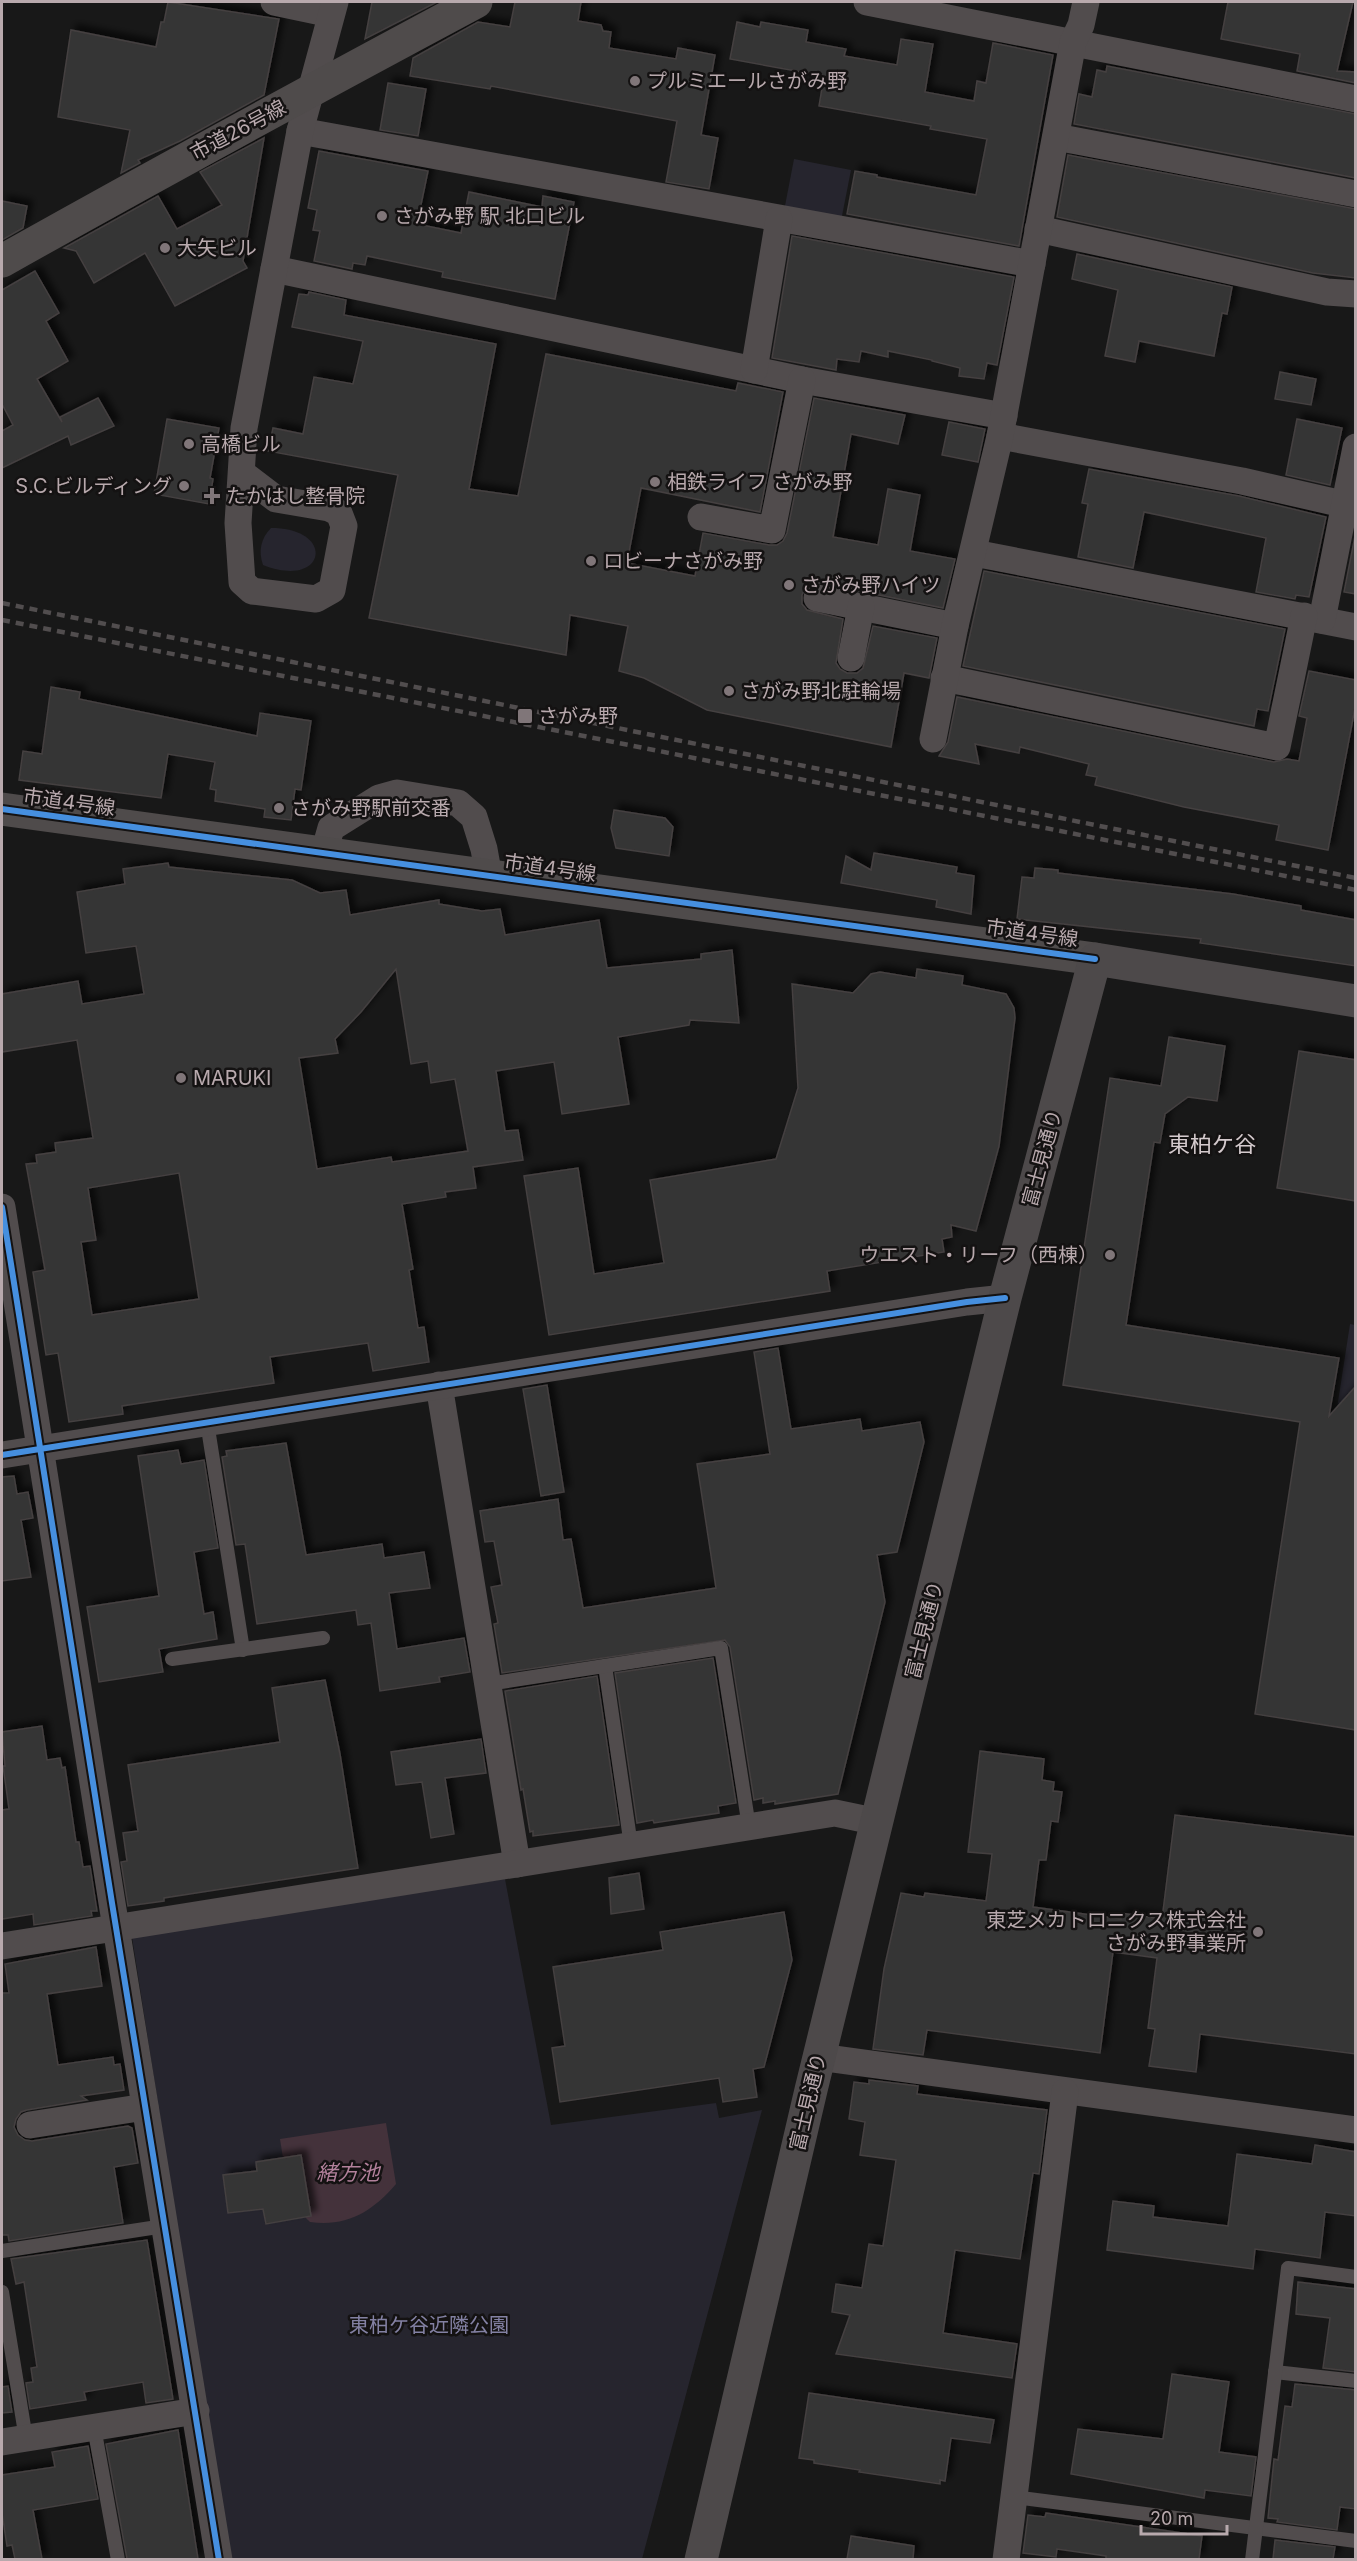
<svg xmlns="http://www.w3.org/2000/svg" width="1357" height="2561" viewBox="0 0 1357 2561" font-family="Inter,'Noto Sans JP',sans-serif">
  <style>
    .green { fill: #26252e }
    .water { fill: #44323b }
    .building { fill: #363434; stroke: #444041; stroke-width: 1.5; fill-rule: evenodd; filter: url(#shadow) }
    .lines { fill: none; stroke-linecap: round; stroke-linejoin: round }
    .lane { stroke: #514c4d; stroke-width: 14 }
    .street { stroke: #514c4d; stroke-width: 27 }
    .secondary { stroke: #4f4b4b; stroke-width: 33 }
    .primary { stroke: #4d494a; stroke-width: 33 }
    .rail { stroke: #514d4e; stroke-width: 4.5; stroke-dasharray: 8 6; stroke-linecap: butt }
    .cycleway-casing { stroke: #141212; stroke-width: 10 }
    .cycleway { stroke: #468fdf; stroke-width: 6 }
    .poi-dot { fill: #807679; stroke: #141212; stroke-width: 2 }
    .labels { text-anchor: middle; dominant-baseline: central; stroke-width: 5; stroke-linejoin: round; paint-order: stroke }
    .poi-label { font-size: 20px; fill: #b8a9ad; stroke: #141212; text-anchor: start }
    .street-label { font-size: 20px; fill: #b8a9ad; stroke: #141212 }
    .park-label { font-size: 20px; fill: #8381a3; stroke: #141212 }
    .water-label { font-size: 21px; font-style: italic; fill: #b2819b; stroke: #141212 }
    .quarter-label { font-size: 22px; fill: #d4cacd; stroke: #141212 }
  </style>
  <defs>
    <filter id="shadow"><feDropShadow dx="5.5" dy="-5.5" stdDeviation="3" flood-color="#0009"/></filter>
  </defs>
  <rect width="100%" height="100%" fill="#181818"/>
  <g class="green">
    <path d="M794,159L851,170L841,221L784,211Z"/>
    <path d="M271,528C337,528 326,590 263,565C258,551 261,538 271,528Z"/>
    <path d="M1350,1324L1355,1325V1451L1331,1447Z"/>
    <path d="M505,1879L551,2125L716,2103L719,2118L762,2110L642,2559H229L132,1937Z"/>
  </g>
  <path class="water" d="M386,2123L396,2184C372,2212 347,2227 310,2222L305,2217L311,2216L301,2156L283,2158L280,2139Z"/>
  <g class="building">
    <path d="M168,2L279,19L264,95L180,141L138,160L140,163L121,173L130,130L58,117L71,30L156,47L161,22H164Z"/>
    <path d="M372,2H437L365,39Z"/>
    <path d="M515,2H581L578,21L601,25L603,31L611,32L609,48L676,59L678,48L715,55L701,135L718,138L709,189L666,182L677,121L491,86L490,89L410,76L413,58L478,22L510,27Z"/>
    <path d="M1228,2H1353L1337,71L1356,72V83L1297,71L1300,54L1221,39Z"/>
    <path d="M737,22L760,27L761,22L808,30L806,42L846,49L844,56L897,65L901,39L933,44L925,92L974,101L977,81L986,83L993,43L1053,55L1019,246L847,214L855,171L877,175V177L976,195L987,139L930,129L931,126L819,106L824,76L730,59Z"/>
    <path d="M1107,66L1356,114V178L1074,124L1079,94L1092,97L1097,70L1106,72Z"/>
    <path d="M388,83L426,89L418,136L380,130Z"/>
    <path d="M264,138L243,261L247,268L175,306L145,253L94,283L76,251L64,248L158,196L177,229L222,205L200,172Z"/>
    <path d="M319,151L428,171L417,224L461,233L469,192L542,207L543,196L574,202L555,299L442,277L443,272L367,256L365,265L353,263L352,269L314,261L320,231L313,230L317,210L308,208Z"/>
    <path d="M1068,155L1356,209V278L1313,273L1057,217Z"/>
    <path d="M2,201L27,206L23,228L2,240Z"/>
    <path d="M792,236L1014,277L997,365L987,363L984,379L959,376L960,368L932,361V360L888,351V357L861,351L859,362L837,359L836,370L772,358Z"/>
    <path d="M1077,254L1232,287L1227,314L1222,313L1214,356L1139,341L1135,362L1105,356L1118,290L1072,279Z"/>
    <path d="M35,271L59,313L46,321L68,361L37,379L62,422L60,417L98,398L114,426L71,445L68,436L2,468V431L13,425L2,404V290Z"/>
    <path d="M309,292L346,300L344,315L496,344L469,489L518,496L546,354L736,391L738,383L783,392L760,512L641,488L627,563L695,576L703,533L769,545H777L783,541L787,533L814,398L905,415L898,444L851,434L833,537L878,545L888,489L920,495L910,551L955,559L943,608L820,583H813L806,587L802,595V604L807,610L843,619L836,663L840,669L847,673H857L863,668L873,626L937,638L929,678L904,673L891,747L707,710L644,678L619,671L628,626L570,615L566,655L369,618L398,475L268,451L273,428L303,434L314,377L353,384L363,341L292,327L299,294L308,295Z"/>
    <path d="M1280,372L1316,379L1311,405L1275,399Z"/>
    <path d="M167,419L219,428L210,478L213,479L209,504L154,494Z"/>
    <path d="M1297,419L1342,428L1330,485L1286,475Z"/>
    <path d="M949,422L985,429L978,462L942,455Z"/>
    <path d="M1089,469L1239,496L1326,517L1309,597L1296,595L1295,599L1256,592L1266,538L1144,512L1133,568L1078,557L1088,504L1082,503Z"/>
    <path d="M1356,531V594L1344,592Z"/>
    <path d="M984,571L1285,629L1268,711L1257,709L1254,726L963,666Z"/>
    <path d="M1309,671L1356,680V703L1328,850L1276,840L1279,825L1184,807L1095,785L1097,777L1086,775L1089,764L1020,747L1019,753L975,744L979,764L939,756L948,742L957,697L1274,762L1287,759L1299,761L1307,718L1299,716Z"/>
    <path d="M51,687L80,692L79,699L257,736L260,713L311,721L301,790L295,789L291,820L264,817L265,809L215,801L216,790L210,789L215,762L168,754L161,798L19,780L23,751L42,754Z"/>
    <path d="M614,810L665,818L673,827L669,856L616,848L611,828Z"/>
    <path d="M874,853L957,867L956,873L974,876L971,914L936,907L937,900L841,883L846,856L871,870Z"/>
    <path d="M168,863L169,867L292,880L320,893L346,890L350,915L439,900V904L482,911L500,909L505,935L599,920L607,968L701,959V954L732,950L739,1023L690,1020L689,1025L618,1037L629,1104L562,1114L554,1062L496,1071L505,1131L518,1130L523,1160L473,1167L476,1188L445,1192L446,1197L402,1204L413,1269L409,1270L418,1328L424,1327L429,1362L373,1371L368,1343L270,1357L274,1383L122,1406L123,1414L69,1422L58,1353L46,1355L33,1272L45,1270L26,1164L37,1163L36,1155L56,1152L55,1143L93,1138L77,1040L2,1052V994L78,981L82,1004L144,994L136,946L86,953L77,892L125,884L123,869ZM396,969L411,1064L428,1061L431,1083L455,1079L468,1151L392,1162L391,1157L317,1169L299,1058L338,1053L335,1039L361,1012ZM179,1173L199,1299L92,1315L81,1242L96,1240L88,1188Z"/>
    <path d="M1035,868L1058,870V873L1233,894L1301,906V910L1356,920V966L1200,943L1201,939L1017,919L1022,877L1034,878Z"/>
    <path d="M917,969L963,976L962,985L1006,994L1014,1008L1015,1018L999,1146L976,1231L951,1225L952,1237L942,1239L944,1252L827,1271L830,1291L549,1335L524,1176L578,1168L594,1274L664,1263L650,1180L776,1159L798,1088L792,984L853,993L871,974L880,972L916,978Z"/>
    <path d="M1169,1037L1225,1046L1217,1101L1188,1097L1165,1114L1160,1143L1154,1142L1126,1325L1339,1358L1329,1416L1356,1386V1730L1255,1714L1300,1422L1063,1385L1110,1078L1161,1086Z"/>
    <path d="M1299,1051L1356,1060V1201L1277,1188Z"/>
    <path d="M778,1348L791,1429L860,1419L862,1431L920,1422L924,1442L897,1552L877,1555L885,1602L838,1794L775,1804V1801L763,1803V1798L754,1800L730,1647L725,1640L502,1673L494,1624L498,1623L491,1587L502,1585L494,1541L485,1542L480,1511L558,1499L563,1540L571,1539L583,1608L716,1588L697,1464L770,1454L754,1352Z"/>
    <path d="M547,1385L564,1492L541,1496L523,1389Z"/>
    <path d="M286,1443L306,1555L382,1544L384,1558L424,1552L430,1588L389,1593L397,1649L464,1638L470,1672L439,1677L440,1682L380,1691L371,1623L358,1625L356,1610L257,1624L245,1544L236,1545L222,1457L227,1456L226,1451Z"/>
    <path d="M178,1450L181,1464L204,1460L218,1548L194,1552L204,1614L213,1612L217,1639L159,1649L163,1672L99,1682L87,1607L159,1596L138,1456Z"/>
    <path d="M14,1476L17,1494L28,1492L33,1518L21,1520L31,1577L2,1581V1477Z"/>
    <path d="M713,1658L736,1803L718,1806L719,1813L654,1823L653,1820L637,1823L615,1673Z"/>
    <path d="M597,1676L619,1825L533,1836V1831L530,1832L523,1789L521,1790L505,1691Z"/>
    <path d="M325,1680L340,1754L358,1868L164,1898V1901L128,1906L121,1862L127,1861L123,1833L138,1831L128,1765L280,1742L272,1688Z"/>
    <path d="M42,1726L47,1760L60,1758L62,1768L65,1767L76,1842H79L83,1867L90,1866L97,1911H91L92,1916L34,1925L33,1914L2,1919V1810L9,1809L3,1766H5L2,1732Z"/>
    <path d="M481,1739L486,1773L445,1778L454,1834L431,1838L422,1782L396,1785L391,1752Z"/>
    <path d="M980,1751L1044,1759L1042,1780L1054,1782L1053,1791L1062,1792L1058,1822L1051,1821L1046,1860H1039L1033,1907L1121,1919V1913L1162,1919L1175,1815L1356,1837V2054L1200,2034L1196,2072L1149,2066L1155,2029L1148,2028L1157,1958L1113,1952L1100,2053L927,2030L923,2055L873,2049L884,1969L901,1893L924,1897L925,1893L986,1901L992,1854L968,1852Z"/>
    <path d="M639,1873L644,1909L611,1914L609,1878Z"/>
    <path d="M784,1912L792,1960L764,2067L753,2069L757,2097L723,2102L719,2078L560,2102L552,2048L565,2046L553,1967L663,1950L660,1932Z"/>
    <path d="M96,1947L102,1986L47,1994L58,2065L113,2057L114,2065L120,2064L124,2090L81,2096L87,2100L27,2110L21,2112L16,2119L14,2127L18,2135L25,2140L32,2141L128,2126L132,2128L138,2163L114,2167L123,2223L9,2241L8,2235H2V1993H9L5,1964Z"/>
    <path d="M869,2080L918,2086L917,2094L1047,2110L1039,2174L1033,2173L1020,2259L955,2250L943,2333L1017,2344L1012,2378L836,2354L850,2315L832,2312L836,2284L862,2288L869,2244L883,2246L896,2160L860,2155L865,2122L849,2119L854,2082L869,2084Z"/>
    <path d="M1315,2145L1356,2152V2216L1325,2212L1320,2258L1255,2249L1253,2269L1107,2250L1113,2201L1154,2206L1153,2217L1228,2226L1237,2154L1312,2164Z"/>
    <path d="M301,2155L311,2216L266,2224L263,2209L228,2213L223,2175L257,2171L256,2162Z"/>
    <path d="M147,2240L173,2399L146,2403L143,2382L84,2392L86,2400L30,2409L26,2383L33,2382L31,2368L37,2367L24,2282L16,2284L11,2259Z"/>
    <path d="M1298,2282L1356,2289V2372L1323,2368L1330,2318L1296,2314Z"/>
    <path d="M1172,2374L1229,2382L1219,2452L1256,2457L1251,2496L1205,2490L1204,2498L1071,2474L1078,2429L1163,2439Z"/>
    <path d="M1295,2384L1356,2390V2509L1340,2507L1337,2530L1277,2522L1278,2519L1268,2518L1274,2459L1278,2460L1285,2406L1292,2407Z"/>
    <path d="M8,2386L12,2412L2,2413V2387Z"/>
    <path d="M809,2393L994,2420L990,2443L951,2438L945,2481L940,2480V2484L859,2472L860,2470L814,2463V2460L799,2458Z"/>
    <path d="M178,2430L198,2559H127L106,2444Z"/>
    <path d="M88,2446L98,2499L33,2510L42,2559H15L12,2545L7,2546L2,2513V2475L55,2467L52,2452Z"/>
    <path d="M1046,2513L1202,2536L1199,2559H1106V2556L1057,2549L1056,2557L1023,2553L1028,2515L1045,2517Z"/>
    <path d="M851,2536L914,2546L913,2559H847Z"/>
    <path d="M1275,2540L1335,2547L1333,2559H1273Z"/>
  </g>
  <g class="lines">
    <g class="lane">
      <path d="M207,1422L243,1650"/>
      <path d="M172,1659L323,1638"/>
      <path d="M605,1666L631,1846"/>
      <path d="M488,1684L721,1648L749,1827"/>
      <path d="M2,2251L164,2226"/>
      <path d="M2,2292L26,2439"/>
      <path d="M1275,2372L1356,2381"/>
      <path d="M94,2427L118,2560"/>
      <path d="M1014,2497L1356,2541"/>
      <path d="M1252,2560L1288,2268L1356,2277"/>
    </g>
    <g class="street">
      <path d="M274,2L331,14"/>
      <path d="M867,2L1356,99"/>
      <path d="M300,131L1032,264"/>
      <path d="M1056,137L1356,194"/>
      <path d="M1038,229L1327,292L1356,294"/>
      <path d="M274,269L802,380L1004,416"/>
      <path d="M754,370L779,219"/>
      <path d="M1000,436L1242,481L1356,507"/>
      <path d="M242,473L276,499L329,508L339,513L344,526L332,590L316,599L252,591L242,582L238,523L244,428L300,131L335,2"/>
      <path d="M701,517L772,530L802,380"/>
      <path d="M974,553L1356,627"/>
      <path d="M817,598L955,626"/>
      <path d="M1322,620L1356,447"/>
      <path d="M851,658L861,607"/>
      <path d="M944,678L1277,747L1304,616"/>
      <path d="M933,739L955,626L1000,436L1073,42L1081,25L1086,2"/>
      <path d="M324,853L331,828L379,798L397,793L458,803L474,817L484,849L489,877"/>
      <path d="M2,1207L112,1903L219,2560"/>
      <path d="M439,1385L517,1864"/>
      <path d="M2,1455L967,1302L1005,1298"/>
      <path d="M2,1946L835,1813L878,1822"/>
      <path d="M819,2057L1356,2130"/>
      <path d="M30,2125L145,2107"/>
      <path d="M2,2442L196,2411"/>
      <path d="M1006,2560L1065,2092"/>
    </g>
    <g class="secondary">
      <path d="M2,261C159,173 317,87 476,2"/>
      <path d="M2,809L1095,959"/>
    </g>
    <path class="primary" d="M701,2560L811,2090L1005,1298L1095,959L1356,1001"/>
    <g class="rail">
      <path d="M2,603L1356,878"/>
      <path d="M2,620L1356,890"/>
    </g>
    <g class="cycleway-casing">
      <g id="cycleway">
        <path d="M2,809L1095,959"/>
        <path d="M2,1207L112,1903L219,2560"/>
        <path d="M2,1455L967,1302L1005,1298"/>
      </g>
    </g>
    <use href="#cycleway" class="cycleway"/>
  </g>
  <g class="poi-dot">
    <circle cx="635" cy="81" r="6"/>
    <circle cx="382" cy="216" r="6"/>
    <circle cx="165" cy="248" r="6"/>
    <circle cx="189" cy="444" r="6"/>
    <circle cx="655" cy="482" r="6"/>
    <circle cx="184" cy="486" r="6"/>
    <path d="M209 487h6v6h6v6h-6v6h-6v-6h-6v-6h6z"/>
    <circle cx="591" cy="561" r="6"/>
    <circle cx="789" cy="585" r="6"/>
    <circle cx="729" cy="691" r="6"/>
    <rect x="517" y="708" width="16" height="16" rx="3"/>
    <circle cx="279" cy="808" r="6"/>
    <circle cx="181" cy="1078" r="6"/>
    <circle cx="1110" cy="1255" r="6"/>
    <circle cx="1258" cy="1932" r="6"/>
  </g>
  <g class="labels">
    <g class="poi-label">
      <text x="647" y="81">プルミエールさがみ野</text>
      <text x="394" y="216">さがみ野 駅 北口ビル</text>
      <text x="177" y="248">大矢ビル</text>
      <text x="201" y="444">高橋ビル</text>
      <text x="667" y="482">相鉄ライフ さがみ野</text>
      <text x="172" y="486" text-anchor="end">S.C.ビルディング</text>
      <text x="226" y="496">たかはし整骨院</text>
      <text x="603" y="561">ロビーナさがみ野</text>
      <text x="801" y="585">さがみ野ハイツ</text>
      <text x="741" y="691">さがみ野北駐輪場</text>
      <text x="538" y="716">さがみ野</text>
      <text x="291" y="808">さがみ野駅前交番</text>
      <text x="193" y="1078">MARUKI</text>
      <text x="1098" y="1255" text-anchor="end">ウエスト・リーフ（西棟）</text>
      <text x="1246" y="1920" text-anchor="end">東芝メカトロニクス株式会社<tspan x="1246" dy="23">さがみ野事業所</tspan></text>
    </g>
    <g class="street-label">
      <text transform="translate(238 130) rotate(-28)">市道26号線</text>
      <text transform="translate(69 802) rotate(8)">市道4号線</text>
      <text transform="translate(550 868) rotate(8)">市道4号線</text>
      <text transform="translate(1032 933) rotate(8)">市道4号線</text>
      <text transform="translate(1042 1158) rotate(-75)">富士見通り</text>
      <text transform="translate(924 1630) rotate(-76)">富士見通り</text>
      <text transform="translate(808 2102) rotate(-77)">富士見通り</text>
    </g>
    <g class="park-label">
      <text x="429" y="2325">東柏ケ谷近隣公園</text>
    </g>
    <g class="water-label">
      <text x="348" y="2172">緒方池</text>
    </g>
    <g class="quarter-label">
      <text x="1212" y="1144">東柏ケ谷</text>
    </g>
  </g>
  <rect width="1357" height="2561" fill="none" stroke="#b8a9ad" stroke-width="6"/>
  <path d="M1141 2525v9h86v-9" fill="none" stroke="#b8a9ad" stroke-width="3"/>
  <text x="1150" y="2525" font-size="18" fill="#b8a9ad" stroke="#141212" stroke-width="4.5" paint-order="stroke">20 m</text>
</svg>
